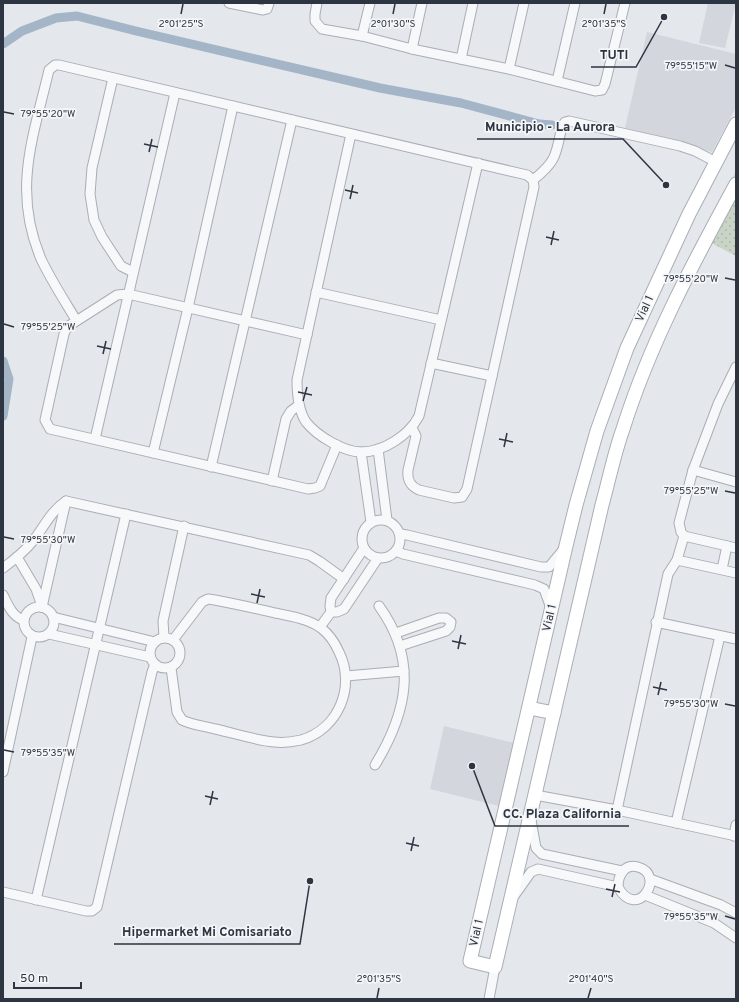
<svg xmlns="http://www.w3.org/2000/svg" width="739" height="1002" viewBox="0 0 739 1002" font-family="Overpass,sans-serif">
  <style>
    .built { fill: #d3d6dd }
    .park { fill: url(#park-dots) }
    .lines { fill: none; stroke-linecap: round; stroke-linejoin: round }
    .canal { stroke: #a3b5c7; stroke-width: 9 }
    .street-casing { stroke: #a9aeb5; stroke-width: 11 }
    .secondary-casing { stroke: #a9aeb5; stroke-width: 15 }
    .street { stroke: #f7f8f9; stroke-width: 9 }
    .secondary { stroke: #fff; stroke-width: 13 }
    .ticks { fill: none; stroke: #2d3542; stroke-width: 1.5 }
    .labels { text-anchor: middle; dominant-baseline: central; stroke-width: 3.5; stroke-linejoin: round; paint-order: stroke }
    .street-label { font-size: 12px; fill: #2d3542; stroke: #f4f6f8 }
    .ticks-label { font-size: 10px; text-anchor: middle; fill: #2d3542; stroke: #f4f6f8; stroke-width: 3.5; stroke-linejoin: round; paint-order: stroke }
    .leader { fill: none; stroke: #2d3542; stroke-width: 1.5 }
    .callout-dot { fill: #2d3542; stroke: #f4f6f8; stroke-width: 1.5 }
    .callout-label { font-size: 13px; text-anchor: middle; font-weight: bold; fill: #2d3542; stroke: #f4f6f8; stroke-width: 3.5; stroke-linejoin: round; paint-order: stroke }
  </style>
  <defs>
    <pattern id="park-dots" width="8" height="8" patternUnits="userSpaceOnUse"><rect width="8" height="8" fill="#cad4c6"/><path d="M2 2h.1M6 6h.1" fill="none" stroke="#aeb7ab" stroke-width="1.8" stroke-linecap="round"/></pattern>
  </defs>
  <rect width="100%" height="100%" fill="#e4e7eb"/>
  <g class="built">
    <path d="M708,3H736L725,48L699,43Z"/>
    <path d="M647,32L736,54V107L712,152L625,128Z"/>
    <path d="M444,726L514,743L499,806L430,789Z"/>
  </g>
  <path class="park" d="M736,172V256L700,237Z"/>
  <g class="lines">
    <g class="canal">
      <path d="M3,44L22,31L56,18L77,16L136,31L380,88L461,103L539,124L552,125"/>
      <path d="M3,361L9,379L3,416"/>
    </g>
    <g class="street-casing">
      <g id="street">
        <path d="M229,3L263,10L267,9L269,3"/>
        <path d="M317,3L315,14V21L322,29L362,36L412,49L509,69L595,91L602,90L605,84L625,3"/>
        <path d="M362,36L370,3"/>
        <path d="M412,49L422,3"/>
        <path d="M461,59L473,3"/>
        <path d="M509,69L524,3"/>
        <path d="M113,78L92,168L90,194L94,220L102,237L121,266L133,272"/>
        <path d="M557,81L575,3"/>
        <path d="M351,134L297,380C297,394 298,410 306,422C317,436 344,452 361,452C384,452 409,435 419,416L478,163"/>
        <path d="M533,180C557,161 556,154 562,126L565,122L569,121L680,146L695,151L716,162"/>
        <path d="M316,292L441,320"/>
        <path d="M76,320C64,300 51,280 41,259C12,190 33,138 49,70L55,65H59L527,175L533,180L534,187L467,489L462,497L454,498L419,490C410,486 407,480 408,470L416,436L412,428"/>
        <path d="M307,335L128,294L117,295L67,327L64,334L45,420L50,429L308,489L315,488L320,486L337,445"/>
        <path d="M431,363L492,376"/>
        <path d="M95,439L175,93"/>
        <path d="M378,449L387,520"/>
        <path d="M361,452L371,522"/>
        <path d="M153,453L188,308L233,106"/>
        <path d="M211,467L292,120"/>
        <path d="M693,470L736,482"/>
        <path d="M272,481L286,419L291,411L299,405"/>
        <circle cx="381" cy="539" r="19"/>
        <path d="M401,534L407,535L541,567H549L563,550"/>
        <path d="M684,536L736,548"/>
        <path d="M396,551L403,554L535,585L544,589L551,608"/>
        <path d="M17,557L36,589L42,606"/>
        <path d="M677,560L736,573"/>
        <path d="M3,568C14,560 24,552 33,541C44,527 51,511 66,501L309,555L319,561L344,579"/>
        <path d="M722,569L727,546"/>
        <path d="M3,595C8,605 12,616 23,620"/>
        <circle cx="39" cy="622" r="15"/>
        <path d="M42,607L66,501"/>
        <path d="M331,612H337L344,609L378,558"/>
        <path d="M331,612L330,606L331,598L364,548"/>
        <path d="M53,617L155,642"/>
        <path d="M656,622L736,639"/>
        <path d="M320,627L331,612"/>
        <path d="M396,633L439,618H446L451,622L450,627L446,631L400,646"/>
        <path d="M49,634L150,657"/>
        <path d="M164,637L163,621L184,526"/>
        <circle cx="165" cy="653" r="15"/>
        <path d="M171,668L177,712L182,720C192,725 204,726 215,729C234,733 254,740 274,742C283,743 292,742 301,740C339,729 356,686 339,652C335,643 329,634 321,628C308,619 290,616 275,613C255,608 235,604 215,600L208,599L202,602L173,640"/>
        <path d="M346,676L404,671"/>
        <path d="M375,765C408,711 418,660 379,606"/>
        <path d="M3,772L32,637"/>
        <path d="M535,795L617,810L736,836"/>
        <path d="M617,810L668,574L677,560L684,536L681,532L679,523L693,470L718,404L736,367"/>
        <path d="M531,820L536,848L542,854L622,871"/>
        <path d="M676,823L720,636"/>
        <path d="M734,836L736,825"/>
        <path d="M650,879L721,905L736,913"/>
        <path d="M3,892L86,911H92L97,907L152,672L155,664"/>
        <path d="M645,895L714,923L736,938"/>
        <path d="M514,896L531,872L538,869L618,887C637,922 667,875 638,867C624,863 618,876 618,887"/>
        <path d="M36,900L126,514"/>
        <path d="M489,999L495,967"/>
      </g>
    </g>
    <g class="secondary-casing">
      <g id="secondary">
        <path d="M736,124L689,214L627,348L597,431L576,505L566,546L470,961L495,967L602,505C609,480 614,454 623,429C650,343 693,263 736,184"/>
        <path d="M529,708L554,713"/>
      </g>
    </g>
    <use href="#street" class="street"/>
    <use href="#secondary" class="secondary"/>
  </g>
  <path class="ticks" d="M181,14L183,4M393,14L395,4M604,14L606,4M725,65L735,68M4,112L14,114M144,144L158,147M149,152L152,139M345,190L358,193M350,199L353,185M546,237L559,240M551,245L554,231M725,278L735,280M4,324L14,327M97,346L111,349M103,354L106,341M298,392L312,395M303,401L307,387M499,439L513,442M504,447L507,433M725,491L735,493M4,537L14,539M251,594L265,597M257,603L260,589M452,641L466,644M458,649L461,635M653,687L667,690M658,695L661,682M725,704L735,706M4,750L14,752M205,796L218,799M210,805L213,791M406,843L419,846M411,851L414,837M606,889L620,892M612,897L615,884M725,916L735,919M377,998L379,988M588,998L591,988"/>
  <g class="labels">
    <g class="street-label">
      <text transform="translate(645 309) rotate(-65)">Vial 1</text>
      <text transform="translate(550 618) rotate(-77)">Vial 1</text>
      <text transform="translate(477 933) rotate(-77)">Vial 1</text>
    </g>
  </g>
  <g class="ticks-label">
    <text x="181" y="27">2°01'25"S</text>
    <text x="393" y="27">2°01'30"S</text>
    <text x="604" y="27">2°01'35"S</text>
    <text x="691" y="69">79°55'15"W</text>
    <text x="48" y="117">79°55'20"W</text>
    <text x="691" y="282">79°55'20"W</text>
    <text x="48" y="330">79°55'25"W</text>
    <text x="691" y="494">79°55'25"W</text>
    <text x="48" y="543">79°55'30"W</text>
    <text x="691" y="707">79°55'30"W</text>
    <text x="48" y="756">79°55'35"W</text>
    <text x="691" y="920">79°55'35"W</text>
    <text x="379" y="982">2°01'35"S</text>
    <text x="591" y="982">2°01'40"S</text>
  </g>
  <path class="leader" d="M664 17L636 67H591M666 185L623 139H477M472 766L495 826H629M310 881L300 944H114"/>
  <g class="callout-dot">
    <circle cx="664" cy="17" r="4"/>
    <circle cx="666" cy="185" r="4"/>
    <circle cx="472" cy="766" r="4"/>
    <circle cx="310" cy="881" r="4"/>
  </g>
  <g class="callout-label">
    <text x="614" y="59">TUTI</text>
    <text x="550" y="131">Municipio - La Aurora</text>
    <text x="562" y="818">CC. Plaza California</text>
    <text x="207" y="936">Hipermarket Mi Comisariato</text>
  </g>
  <rect width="739" height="1002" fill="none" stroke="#2d3542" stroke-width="8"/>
  <path d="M14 982v6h67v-6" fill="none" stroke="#2d3542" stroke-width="2"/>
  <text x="20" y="982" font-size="12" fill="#2d3542" stroke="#f4f6f8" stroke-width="3" paint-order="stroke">50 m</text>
</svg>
